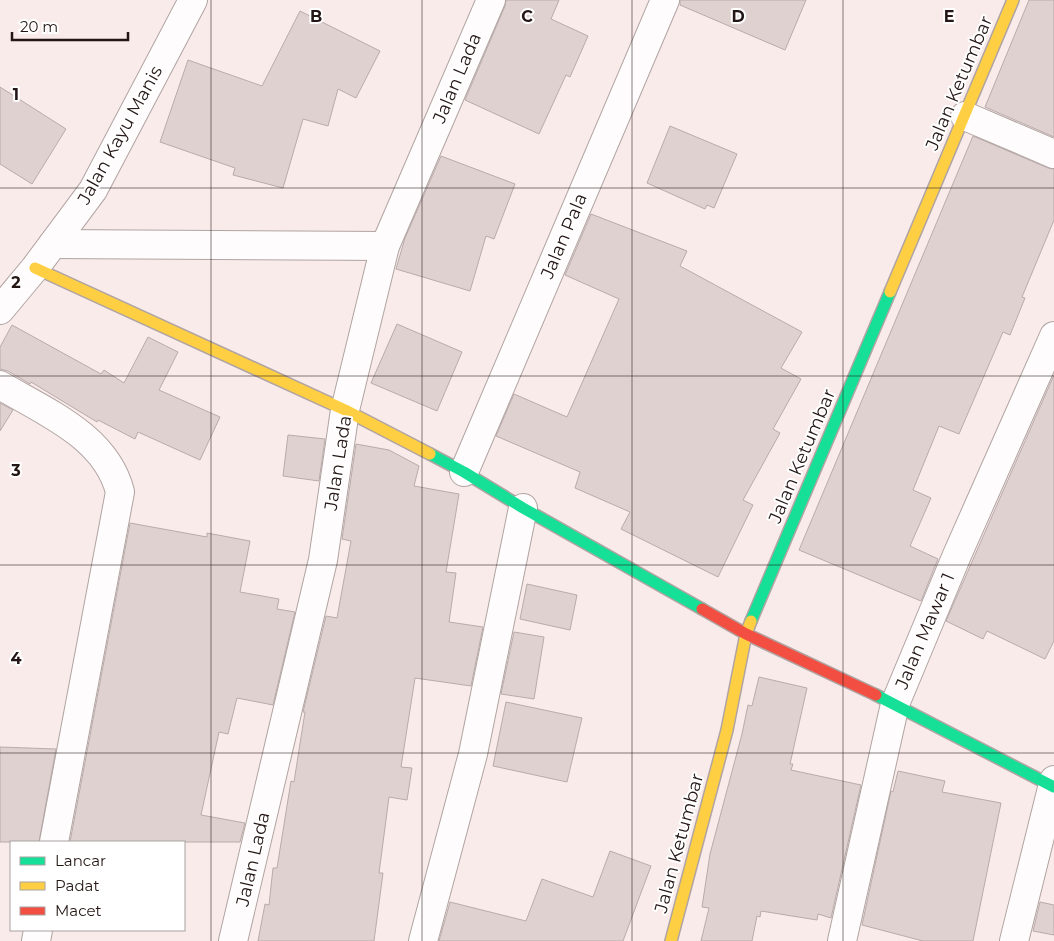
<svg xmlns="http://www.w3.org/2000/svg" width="1054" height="941" viewBox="0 0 1054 941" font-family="Montserrat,sans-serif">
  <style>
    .building { fill: #ded1d0; stroke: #b8abaa }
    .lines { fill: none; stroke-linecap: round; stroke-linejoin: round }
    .street-casing { stroke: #b0a4a2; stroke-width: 30 }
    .fast-casing { stroke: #b0a4a2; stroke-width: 14 }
    .slow-casing { stroke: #b0a4a2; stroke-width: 14 }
    .jam-casing { stroke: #b0a4a2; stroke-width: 14 }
    .street { stroke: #fefcfc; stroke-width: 28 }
    .fast { stroke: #16e098; stroke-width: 11 }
    .slow { stroke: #ffcf43; stroke-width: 11 }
    .jam { stroke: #f24e42; stroke-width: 11 }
    .grid { fill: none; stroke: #231614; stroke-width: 1; stroke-opacity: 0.55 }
    .labels { text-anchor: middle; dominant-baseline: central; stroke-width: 4; stroke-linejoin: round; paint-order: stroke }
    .street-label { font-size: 18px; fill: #231614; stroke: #fff }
    .grid-label { font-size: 16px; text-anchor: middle; font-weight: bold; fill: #231614; stroke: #fff; stroke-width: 4; stroke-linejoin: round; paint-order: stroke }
  </style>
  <rect width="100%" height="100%" fill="#f9ebea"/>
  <g class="building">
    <path d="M506,0H559L551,19L588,36L570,77L566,75L539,134L465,100L505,6Z"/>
    <path d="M680,0H806L785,50L680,5Z"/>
    <path d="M1029,0H1054V137L985,107Z"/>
    <path d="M300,11L380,51L356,98L338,89L328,126L303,119L283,188L233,175L235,168L160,142L188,60L262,86Z"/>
    <path d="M0,87L66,129L32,184L0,164Z"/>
    <path d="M670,126L737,154L714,208L707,205L705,209L647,183Z"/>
    <path d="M973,136L1048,168L1054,169V220L1022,297L1025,298L1010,335L1003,332L959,434L939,426L913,490L931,498L910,546L938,559L921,601L799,550Z"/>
    <path d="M441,156L515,184L494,239L486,236L470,291L396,269L405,238Z"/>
    <path d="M591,214L687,251L680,266L802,332L781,368L801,379L773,429L780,433L743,500L753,505L718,577L621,529L630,512L575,488L580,472L496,436L514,394L567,417L619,299L565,275Z"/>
    <path d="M397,324L462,352L437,411L371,383Z"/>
    <path d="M12,325L101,374L104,370L124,383L148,337L178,352L159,390L220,417L200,460L138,432L135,439L98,420L97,422L31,382L30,384L8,371L0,369V347Z"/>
    <path d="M1054,375V641L1045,659L987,631L983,639L946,621Z"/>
    <path d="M0,403L13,410L0,431Z"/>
    <path d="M288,435L325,439L319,481L283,476Z"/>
    <path d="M356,444L389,450L419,466L414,486L459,494L446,572L456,573L449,622L483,627L471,686L415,678L401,767L412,768L407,800L389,797L379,873H383L374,941H258L265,904L269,905L273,868H277L291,781L294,782L305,712H303L326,616L337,618L351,541L342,539Z"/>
    <path d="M130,523L207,537V533L250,541L240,592L279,599L277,609L295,612L273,705L237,698L228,734L219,732L201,815L245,823L240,842H70Z"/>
    <path d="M527,584L577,595L570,630L520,619Z"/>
    <path d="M514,632L544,637L534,699L501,694Z"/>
    <path d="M759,677L807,688L790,764H793L791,770L861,785L831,918L818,914L817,920L761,911L760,917L757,916L752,941H701L709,908L702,907L710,854L742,734L748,705L752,706Z"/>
    <path d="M506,702L582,718L567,782L493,766Z"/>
    <path d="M0,747L56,749L39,842H0Z"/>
    <path d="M898,771L945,781L942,792L1001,803L973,941H923L862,925L891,791L893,792Z"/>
    <path d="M610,851L651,866L623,941H439L450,902L526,921L542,879L593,897Z"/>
    <path d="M1040,902L1054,905V935L1033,931Z"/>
  </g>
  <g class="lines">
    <g class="street-casing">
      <g id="street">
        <path d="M965,116L1054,154"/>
        <path d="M53,244L385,246"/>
        <path d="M0,310L35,268L93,190L193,0"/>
        <path d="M0,385C45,412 106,436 120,492L54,842"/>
        <path d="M464,472L665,0"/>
        <path d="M36,941L38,930"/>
        <path d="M233,941L323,560L345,410L385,246L491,0"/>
        <path d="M423,941L473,754L523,508"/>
        <path d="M842,941L895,704L957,555L1054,336"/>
        <path d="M1014,941L1054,780"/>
      </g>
    </g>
    <g class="fast-casing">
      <g id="fast">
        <path d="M430,454L464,472L523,508L702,609"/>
        <path d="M751,621L890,292"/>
        <path d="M876,695L1054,787"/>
      </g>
    </g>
    <g class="slow-casing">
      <g id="slow">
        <path d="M35,268L345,410L430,454"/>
        <path d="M890,292L1013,0"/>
        <path d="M671,941L727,730L746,634L751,621"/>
      </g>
    </g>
    <g class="jam-casing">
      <path id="jam" d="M702,609L746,634L876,695"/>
    </g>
    <use href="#street" class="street"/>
    <use href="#fast" class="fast"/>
    <use href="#slow" class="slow"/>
    <use href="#jam" class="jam"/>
  </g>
  <path class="grid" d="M211,0V941M422,0V941M632,0V941M843,0V941M0,188H1054M0,376H1054M0,565H1054M0,753H1054"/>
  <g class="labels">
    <g class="street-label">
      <text transform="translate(457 78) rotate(-67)">Jalan Lada</text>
      <text transform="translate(959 83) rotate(-67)">Jalan Ketumbar</text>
      <text transform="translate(120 135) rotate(-61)">Jalan Kayu Manis</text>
      <text transform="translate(564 236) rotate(-67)">Jalan Pala</text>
      <text transform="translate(802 456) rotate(-67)">Jalan Ketumbar</text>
      <text transform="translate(338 463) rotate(-81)">Jalan Lada</text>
      <text transform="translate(925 631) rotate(-67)">Jalan Mawar 1</text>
      <text transform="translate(679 843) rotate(-75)">Jalan Ketumbar</text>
      <text transform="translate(253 859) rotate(-77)">Jalan Lada</text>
    </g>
  </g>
  <g class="grid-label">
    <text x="316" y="22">B</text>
    <text x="527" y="22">C</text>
    <text x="738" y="22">D</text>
    <text x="949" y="22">E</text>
    <text x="16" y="100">1</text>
    <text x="16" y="288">2</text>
    <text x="16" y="476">3</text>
    <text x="16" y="664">4</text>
  </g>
  <rect x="10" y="841" width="175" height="90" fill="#ffffff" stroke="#a7a2a1"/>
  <rect x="20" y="857" width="25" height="8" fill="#16e098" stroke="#a7a2a1"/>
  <text x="55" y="866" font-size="15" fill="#231614">Lancar</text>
  <rect x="20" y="882" width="25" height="8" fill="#ffcf43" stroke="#a7a2a1"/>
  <text x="55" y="891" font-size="15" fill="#231614">Padat</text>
  <rect x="20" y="907" width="25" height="8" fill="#f24e42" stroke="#a7a2a1"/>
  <text x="55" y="916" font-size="15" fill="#231614">Macet</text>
  <path d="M12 32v8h116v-8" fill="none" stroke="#231614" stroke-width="2.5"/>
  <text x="20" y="32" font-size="15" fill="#231614" stroke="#ffffff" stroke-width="4" paint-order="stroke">20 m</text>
</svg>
